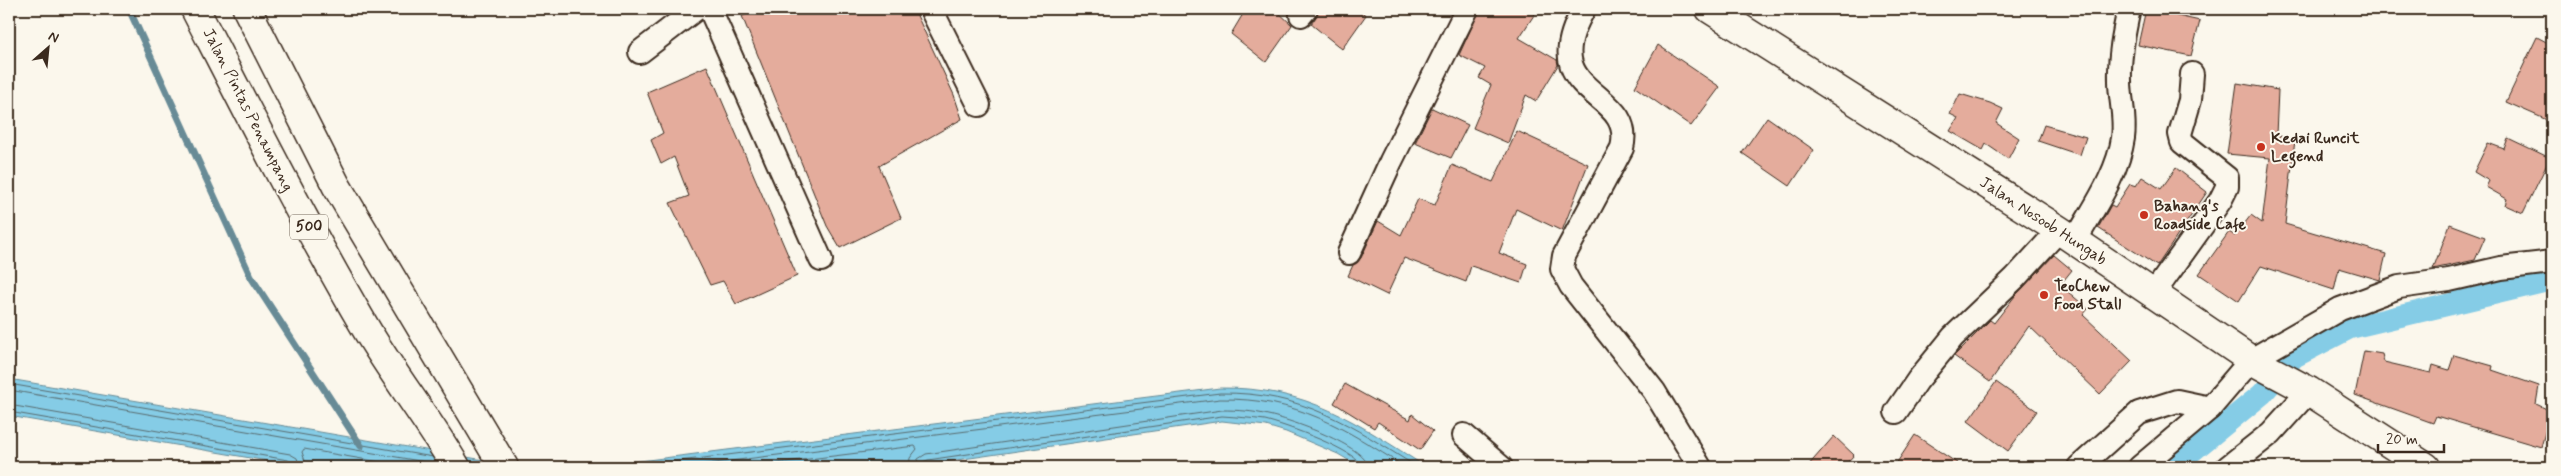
<svg xmlns="http://www.w3.org/2000/svg" width="2561" height="476" viewBox="0 0 2561 476" font-family="Mynerve,sans-serif">
  <style>
    .water { fill: #85cce6; stroke: #678b96 }
    .lines { fill: none; stroke-linecap: round; stroke-linejoin: round }
    .shore { stroke: #596b6e; stroke-width: 1 }
    .stream { stroke: #678b96; stroke-width: 7 }
    .canal { stroke: #85cce6; stroke-width: 22 }
    .building { fill: #e4ac9c; stroke: #3b2a1e }
    .minor-casing { stroke: #3b2a1e; stroke-width: 26 }
    .major-casing { stroke: #3b2a1e; stroke-width: 31 }
    .minor { stroke: #fbf7ec; stroke-width: 22 }
    .major { stroke: #fbf7ec; stroke-width: 28 }
    .poi-dot { fill: #c8321e; stroke: #fbf7ec; stroke-width: 2 }
    .labels { text-anchor: middle; dominant-baseline: central; stroke-width: 4; stroke-linejoin: round; paint-order: stroke }
    .shield { fill: #fbf7ec; stroke: #75685c; stroke-width: 1 }
    .shield-label { font-size: 15px; font-weight: bold; fill: #3b2a1e }
    .street-label { font-size: 16px; fill: #3b2a1e; stroke: #fbf7ec }
    .poi-label { font-size: 16px; font-weight: bold; fill: #3b2a1e; stroke: #fbf7ec; text-anchor: start }
  </style>
  <rect width="100%" height="100%" fill="#fbf7ec"/>
  <filter id="ink" filterUnits="userSpaceOnUse"><feTurbulence type="fractalNoise" baseFrequency=".02" numOctaves="2"/><feDisplacementMap in="SourceGraphic" scale="10" xChannelSelector="R" yChannelSelector="G"/><feConvolveMatrix kernelMatrix="1 2 1 2 8 2 1 2 1" color-interpolation-filters="sRGB"/></filter>
  <g filter="url(#ink)">
    <g class="water">
      <path d="M9,379L525,467H302L9,416Z"/>
      <path d="M1220,388C1307,387 1356,422 1426,467H1360L1338,454L1286,432L1266,426L1222,421L909,467H592Z"/>
    </g>
    <g class="lines">
      <g class="shore">
        <path d="M9,384L433,457"/>
        <path d="M9,390L437,464"/>
        <path d="M9,405L290,454L297,458L300,467"/>
        <path d="M9,412L288,460L292,463L293,467"/>
        <path d="M307,467L302,452L304,449L409,467"/>
        <path d="M632,467L1220,393C1303,392 1350,425 1417,467"/>
        <path d="M683,467L1220,399C1298,398 1342,427 1405,467"/>
        <path d="M744,467L915,446L917,449L910,458L909,467"/>
        <path d="M916,467L918,459L926,454L1222,410C1237,410 1253,411 1268,415C1288,419 1367,446 1368,467"/>
        <path d="M922,467L923,462L928,460L1222,416C1237,417 1251,418 1265,420C1282,424 1360,451 1362,467"/>
      </g>
      <path class="stream" d="M129,9L251,277L361,446"/>
      <path class="canal" d="M2173,467L2262,394L2294,357L2350,328L2552,280"/>
    </g>
    <g class="building">
      <path d="M761,9H914L954,95L962,119L879,166L901,218L840,248L827,226L742,16Z"/>
      <path d="M1246,9H1275L1292,25L1266,62L1231,34Z"/>
      <path d="M1319,9H1356L1366,15L1342,49L1311,24L1316,17Z"/>
      <path d="M1480,9H1538L1519,38L1557,60L1558,65L1536,101L1526,95L1508,143L1473,128L1491,85L1479,78L1485,68L1459,55Z"/>
      <path d="M2146,9L2200,21L2191,56L2138,45Z"/>
      <path d="M2537,37L2552,45V107L2547,120L2506,102Z"/>
      <path d="M1658,45L1720,87L1691,126L1635,87Z"/>
      <path d="M707,66L797,276L736,304L723,281L710,285L670,203L689,196L674,157L661,164L651,140L663,133L647,92Z"/>
      <path d="M2237,83L2278,90L2276,135L2295,140L2285,224L2386,254L2380,280L2339,268L2334,290L2261,266L2239,301L2199,274L2229,232L2235,236L2251,215L2262,223L2270,158L2227,154Z"/>
      <path d="M1960,94L1990,103L2003,109L1996,123L2019,138L2008,159L1986,144L1983,150L1950,131L1958,118L1950,114Z"/>
      <path d="M1432,108L1468,125L1451,158L1415,143Z"/>
      <path d="M1767,117L1814,150L1790,186L1742,153Z"/>
      <path d="M2044,125L2086,137L2080,155L2038,141Z"/>
      <path d="M1517,131L1588,164L1562,231L1516,209L1499,253L1527,264L1521,283L1471,266L1466,282L1404,258L1387,295L1348,276L1353,265L1361,258L1378,221L1401,235L1418,199L1435,205L1452,165L1493,182Z"/>
      <path d="M2508,138L2550,158L2523,213L2505,205L2507,199L2486,187L2489,181L2474,172L2488,143L2504,149Z"/>
      <path d="M2176,168L2207,192L2157,266L2098,228L2111,205L2115,207L2130,184L2136,186L2142,177L2161,189Z"/>
      <path d="M2450,224L2485,237L2475,260L2433,269Z"/>
      <path d="M2054,255L2072,270L2060,285L2088,309L2083,315L2132,361L2100,394L2029,326L1990,382L1954,356L1990,320L1994,323L2015,296Z"/>
      <path d="M2364,351L2382,354L2384,362L2431,373L2433,365L2449,370L2454,355L2493,366L2492,370L2539,386L2536,404L2551,411L2541,447L2436,416L2433,423L2355,395Z"/>
      <path d="M1996,382L2037,411L2008,451L1968,421Z"/>
      <path d="M1345,384L1410,420L1412,414L1433,431L1420,450L1378,422L1374,428L1334,403Z"/>
      <path d="M1915,435L1963,467H1894Z"/>
      <path d="M1834,436L1854,455L1843,467H1807Z"/>
    </g>
    <g class="lines">
      <g class="minor-casing">
        <g id="minor">
          <path d="M710,9L821,260"/>
          <path d="M931,9L979,105"/>
          <path d="M1584,9C1532,98 1637,88 1622,148L1564,256L1562,269L1571,286L1654,391L1700,467"/>
          <path d="M1301,15L1306,9"/>
          <path d="M640,52L696,9"/>
          <path d="M2075,241C2093,209 2118,174 2123,138C2126,118 2120,100 2120,81C2119,56 2124,32 2129,9"/>
          <path d="M1349,253L1391,161L1467,9"/>
          <path d="M2154,293L2220,201L2227,187V178L2182,142L2180,134L2190,100L2192,74"/>
          <path d="M1896,412L1918,380L1953,337L2015,278L2059,230"/>
          <path d="M1464,435L1501,467"/>
          <path d="M2079,467L2139,413L2177,401L2210,408"/>
          <path d="M2140,467L2210,408L2251,360L2340,309L2399,287L2449,280L2501,268L2552,262"/>
          <path d="M2228,467L2271,433L2309,391"/>
        </g>
      </g>
      <g class="major-casing">
        <g id="major">
          <path d="M195,9C250,116 304,223 365,327C393,375 428,419 456,467"/>
          <path d="M247,9L336,185L504,467"/>
          <path d="M1710,9L2059,230L2251,360L2309,391L2426,467"/>
        </g>
      </g>
      <use href="#minor" class="minor"/>
      <use href="#major" class="major"/>
    </g>
  </g>
  <g class="poi-dot">
    <circle cx="2261" cy="147" r="5"/>
    <circle cx="2144" cy="215" r="5"/>
    <circle cx="2044" cy="295" r="5"/>
  </g>
  <g class="labels">
    <rect class="shield" x="290" y="214.5" width="38" height="25" rx="4"/>
    <g class="shield-label">
      <text x="309" y="227">500</text>
    </g>
    <g class="street-label">
      <text transform="translate(248 110) rotate(63)">Jalan Pintas Penampang</text>
      <text transform="translate(2043 221) rotate(33)">Jalan Nosoob Hungab</text>
    </g>
    <g class="poi-label">
      <text x="2271" y="138">Kedai Runcit<tspan x="2271" dy="18">Legend</tspan></text>
      <text x="2154" y="206">Bahang's<tspan x="2154" dy="18">Roadside Cafe</tspan></text>
      <text x="2054" y="286">TeoChew<tspan x="2054" dy="18">Food Stall</tspan></text>
    </g>
  </g>
  <rect width="2561" height="476" fill="none" stroke="#fbf7ec" stroke-width="30"/>
  <rect x="15" y="15" width="2531" height="446" fill="none" stroke="#3b2a1e" stroke-width="2" filter="url(#ink)"/>
  <g transform="translate(48 48) rotate(27)" stroke="#fbf7ec" stroke-width="4" paint-order="stroke">
  <path d="M0-4L9 19L0 12L-9 19Z" fill="#3b2a1e"/>
  <text y="-8" font-size="14" font-weight="bold" text-anchor="middle" fill="#3b2a1e">N</text>
  </g>
  <path d="M2378 444v8h66v-8" fill="none" stroke="#3b2a1e" stroke-width="2.5"/>
  <text x="2386" y="444" font-size="15" fill="#3b2a1e" stroke="#fbf7ec" stroke-width="4" paint-order="stroke">20 m</text>
</svg>
